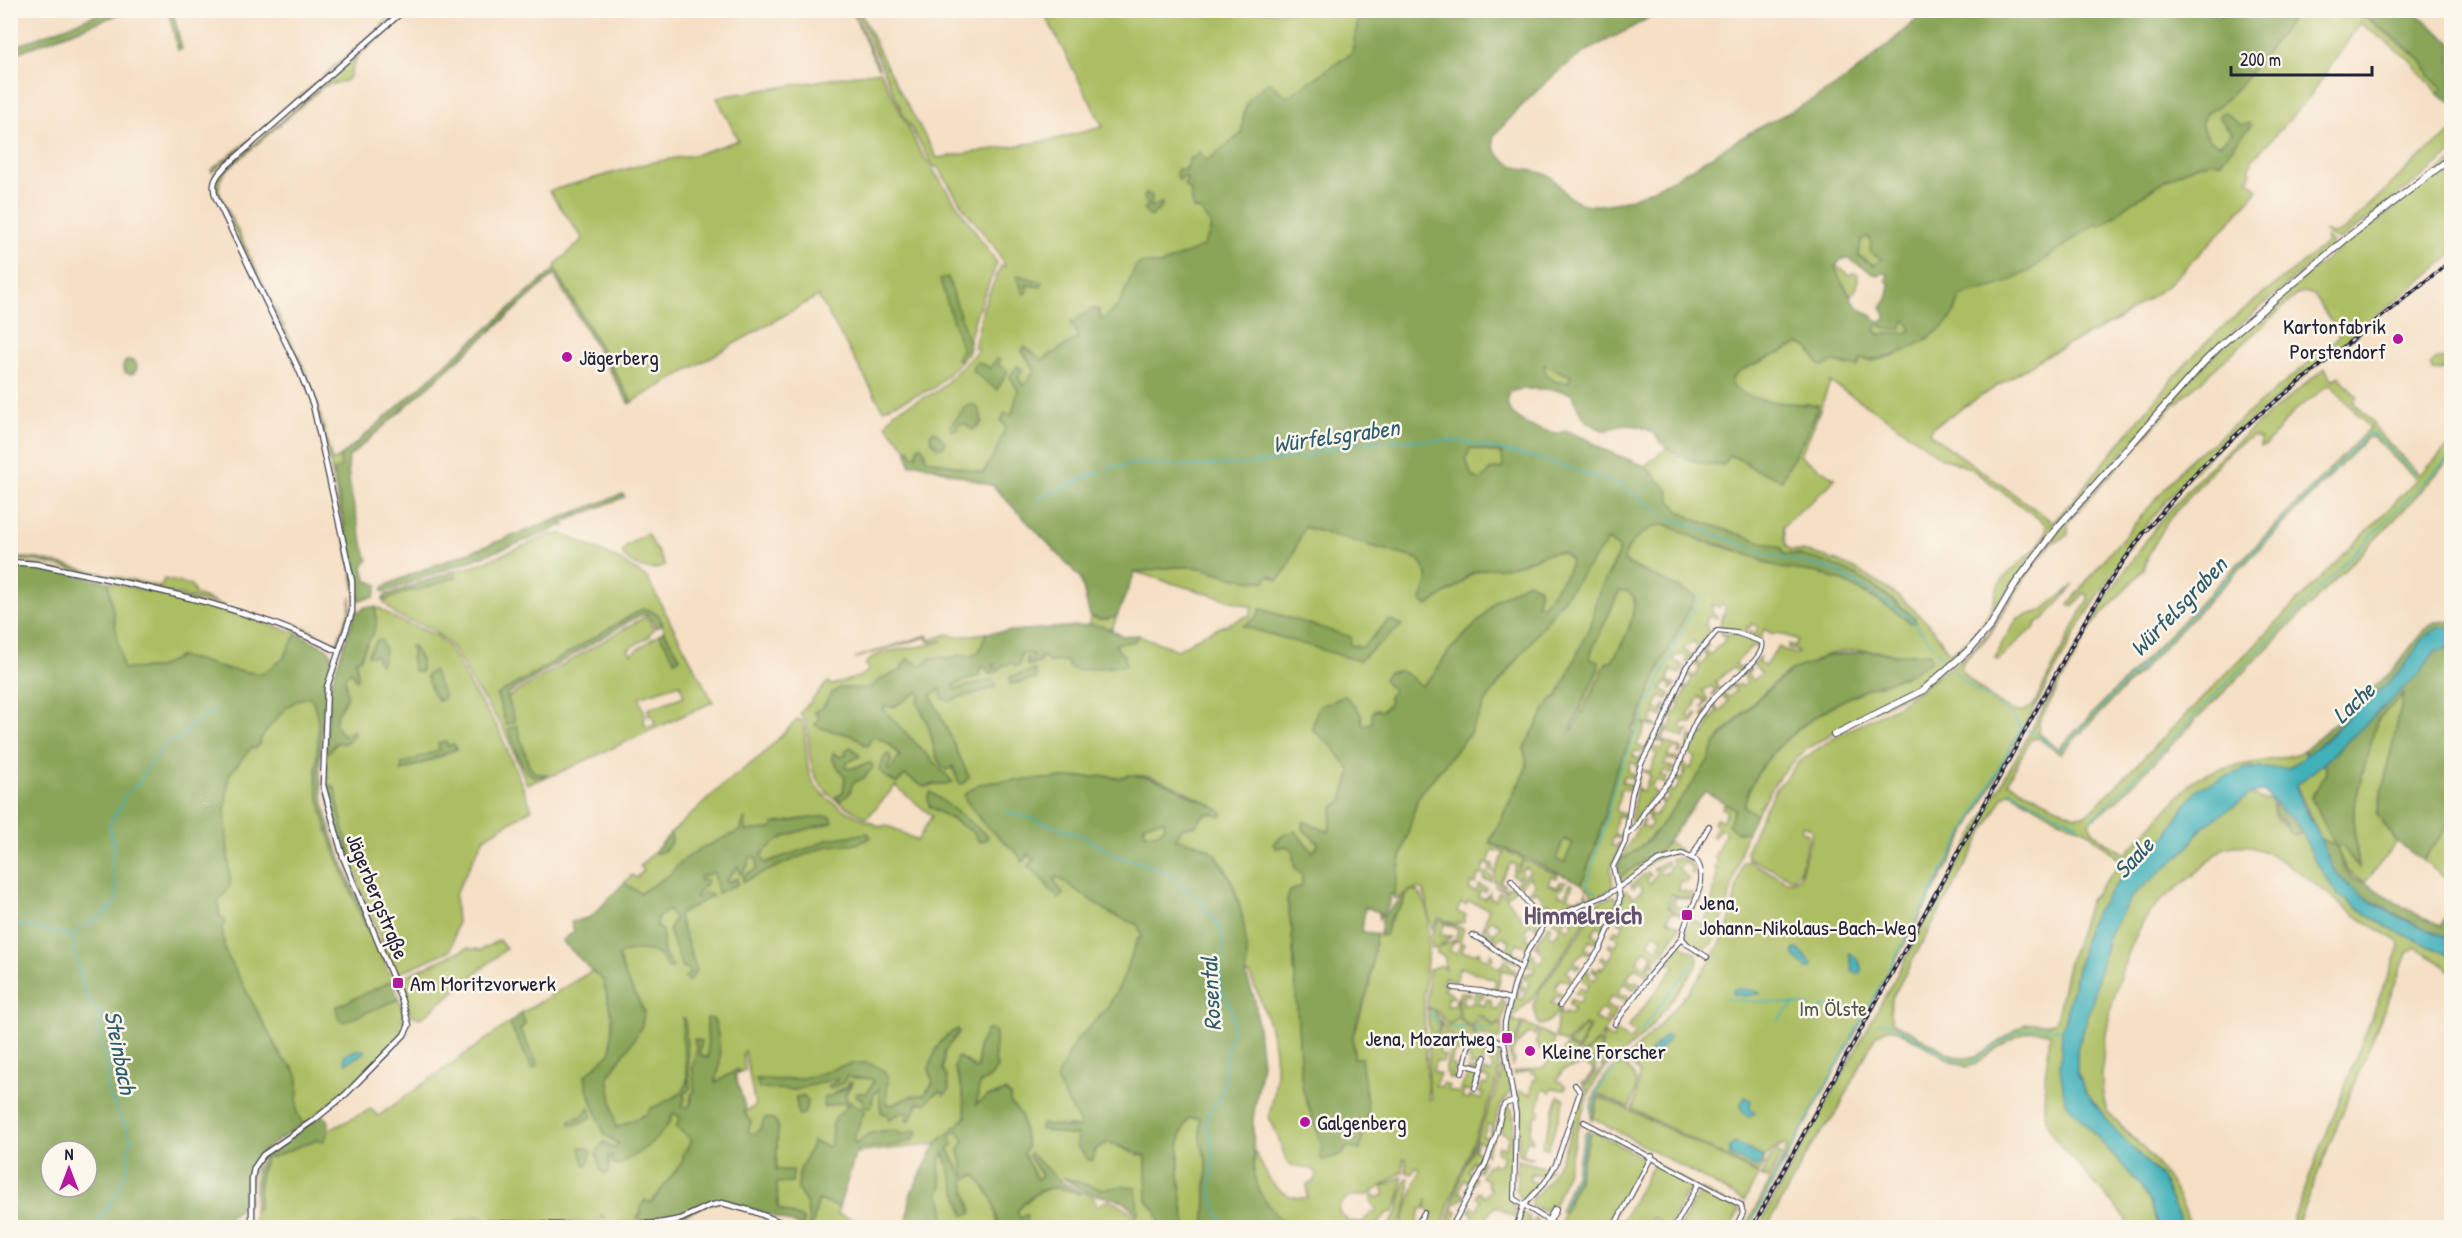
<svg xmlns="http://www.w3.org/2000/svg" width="2462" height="1238" viewBox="0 0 2462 1238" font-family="'Patrick Hand',sans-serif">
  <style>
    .green { fill: #acbe62; stroke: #67704e; stroke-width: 1.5; fill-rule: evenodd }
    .forest { fill: #89a558; stroke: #56644a; stroke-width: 1.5; fill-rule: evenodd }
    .water { fill: #40b0b9; stroke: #31697a; stroke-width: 1.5 }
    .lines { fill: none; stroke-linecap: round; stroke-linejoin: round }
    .stream { stroke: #40b0b9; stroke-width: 1.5 }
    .minor-casing { stroke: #423e50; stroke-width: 6 }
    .tertiary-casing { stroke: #423e50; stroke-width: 7 }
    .primary-casing { stroke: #423e50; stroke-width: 8 }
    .minor { stroke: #fff; stroke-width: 4 }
    .tertiary { stroke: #fff; stroke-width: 4.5 }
    .primary { stroke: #fff; stroke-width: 6 }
    .rail-casing { stroke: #22223b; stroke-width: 4 }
    .rail { stroke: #fbf7ec; stroke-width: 1.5; stroke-dasharray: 4.5; stroke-linecap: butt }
    .poi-dot { fill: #b5179e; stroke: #fbf7ec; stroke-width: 2 }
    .labels { text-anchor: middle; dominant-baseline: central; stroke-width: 5; stroke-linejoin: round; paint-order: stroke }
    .poi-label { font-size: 22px; fill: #22223b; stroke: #fbf7ec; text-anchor: start }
    .street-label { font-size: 22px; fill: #22223b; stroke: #fbf7ec }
    .park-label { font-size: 22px; fill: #525949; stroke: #fbf7ec }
    .water-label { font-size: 24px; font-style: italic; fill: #2e5b6d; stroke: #fbf7ec }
    .quarter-label { font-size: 26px; font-weight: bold; fill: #63516f; stroke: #fbf7ec }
  </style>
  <rect width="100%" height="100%" fill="#fbf7ec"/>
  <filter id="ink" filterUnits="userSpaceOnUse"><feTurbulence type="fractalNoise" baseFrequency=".0167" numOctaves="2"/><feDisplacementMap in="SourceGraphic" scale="12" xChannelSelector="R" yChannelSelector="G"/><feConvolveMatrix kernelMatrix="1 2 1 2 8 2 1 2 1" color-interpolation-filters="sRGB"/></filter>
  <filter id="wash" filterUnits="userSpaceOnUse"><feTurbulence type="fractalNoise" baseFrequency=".008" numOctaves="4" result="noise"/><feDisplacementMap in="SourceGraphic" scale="24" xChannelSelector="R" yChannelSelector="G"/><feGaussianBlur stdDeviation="1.35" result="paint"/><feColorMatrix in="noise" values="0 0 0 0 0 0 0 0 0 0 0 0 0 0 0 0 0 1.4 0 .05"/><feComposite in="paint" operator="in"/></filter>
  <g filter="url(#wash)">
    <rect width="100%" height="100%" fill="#f5dfc5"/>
    <g class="green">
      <path d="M409,11H413L358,56L354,62L350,76L345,81L324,86L227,170L220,180L219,192L304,368L317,402L332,461L340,457L341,467L334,471L359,600L356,595L330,464L315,403L301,367L216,192L217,178L222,172Z"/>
      <path d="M852,11H854L879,68L877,67Z"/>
      <path d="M857,11H860L888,69L937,158L1052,140L1103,127L1043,11H1370L1369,15L1358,20L1352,53L1287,97L1268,83C1245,99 1243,106 1242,133L1206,161L1195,157C1179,170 1186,171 1190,188C1192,194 1192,202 1193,209L1200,210L1211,225L1209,235L1202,247L1159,265L1141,263L1136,266L1119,305L1102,320L1092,309L1072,323L1078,338L1042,360L1025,348L1022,351L1035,370L1024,386L1018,378V366L1010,376L1018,390L1012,416L1005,413L1001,421L1006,426L996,452L983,473L913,456L886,425L895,411L938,391L979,349L974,348L984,305L1001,266H1005L996,249L963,207L938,167H934L905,118Z"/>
      <path d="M2298,11H2329L2343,19L2350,15L2367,18L2423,62L2431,78L2443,88L2438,94L2410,60L2360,23L2309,98L2253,159L2250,166L2251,177L2247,178L2258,190L2220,233L2167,286L2114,322L2045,356L1932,427L1929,433L2053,522C2106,466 2149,400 2204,345C2241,307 2287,279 2326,243L2327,237L2333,243L2330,248L2241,324L2068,512L2056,525L2051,524L2053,529L2013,583L1984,630L1957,657L1949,656V664L1922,687L1842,727L1805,750L1780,775L1756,814L1744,807C1745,800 1746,791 1750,785C1774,742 1820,709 1865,690C1887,681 1913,677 1931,660C1914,649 1907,657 1888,653C1869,649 1842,649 1824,656C1820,658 1816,661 1812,663C1807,666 1800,666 1794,669C1775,679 1731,723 1717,741C1713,747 1711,755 1708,762C1694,786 1645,852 1620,859C1628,846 1635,834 1642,820L1644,821L1642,826L1649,828L1652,822L1648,820L1650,817L1645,815L1651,806L1649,814L1655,816L1663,804L1657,798L1663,793L1660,798L1664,802L1669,797L1663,792L1672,782L1669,790L1674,792L1680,783L1674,779L1678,770L1677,777L1682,780L1685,770L1680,767L1684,756L1683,763L1691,769L1695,757L1686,751L1691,734L1692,738L1698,741L1702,734L1704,735L1709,724V720L1702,716L1707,709L1709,710L1706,715L1712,719L1717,710L1711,705L1715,700L1714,704L1720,712L1728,701L1720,694L1722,692L1729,697L1736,691L1732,686L1727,691L1725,689L1732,683L1735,686L1739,684L1741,687L1747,683L1743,674L1750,668L1751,669L1747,673L1753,681L1762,673L1753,665L1761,656L1759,662L1764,667L1778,647L1796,655L1798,652L1788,648L1789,644L1795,646L1798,640L1775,632L1774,635L1764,629L1761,638L1748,634L1749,631L1756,633L1758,626L1751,624L1750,627H1747L1745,633L1719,626L1726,608L1721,604L1719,607L1712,604V613L1717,615L1718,618L1709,616L1705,624L1707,625L1706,628L1712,632L1694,654L1698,647L1694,641L1683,649L1692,656L1687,663L1685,661L1687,657L1681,654L1679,656L1676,655L1673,660L1681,664L1680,667L1684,666L1680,674L1670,670L1668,681L1675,685L1673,688H1670L1671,685L1666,683L1661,689L1670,694L1668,699L1660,696L1655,708L1662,711L1664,705H1666L1662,717L1654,713L1651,723L1659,727L1640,723L1646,726L1637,745L1645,749L1644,752L1635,751L1633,756L1638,759L1642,756L1637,768L1636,764L1630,762L1628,772L1635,774L1632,782V778L1624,776L1622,782L1631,785L1630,790L1621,789L1616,811L1626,815L1625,824L1623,817L1617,816L1614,834L1621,836L1623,833L1622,839L1613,837L1611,845L1617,847L1618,843L1621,844L1611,867L1613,888L1591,899V892L1582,884L1599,836L1615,774L1633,731L1631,730L1633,726H1636L1661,664L1696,596L1624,562C1625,543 1648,526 1665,524L1702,541L1754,556L1767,564L1819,573L1844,582L1915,622V618L1886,594L1866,581L1798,554H1783L1781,548L1693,519L1678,510L1670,500L1668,490L1645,466L1667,448L1682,456L1716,466L1728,455L1748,463V466L1782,480C1793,454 1811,433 1818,405C1789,402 1754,406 1731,385L1732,379L1738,372L1799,344C1810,346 1813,355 1818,364L1835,362L1848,366L1861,359L1874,361L1892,356L1918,343L1944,325L1955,312L1959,299L1963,295L1980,290L2066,245L2096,223L2100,226C2124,208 2191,156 2221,162L2246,124L2240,125L2225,112L2220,118L2232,133L2220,144C2209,143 2204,133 2201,124L2204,115L2222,103L2243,81ZM1830,382L1887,418L1942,458L1970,468L2047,525C2045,551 2010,565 1998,586C1995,592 1995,599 1993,605C1986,622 1967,645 1949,653C1943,644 1938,634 1930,626C1899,591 1838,552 1790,550L1785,545L1783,527C1799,507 1819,500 1835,478L1800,456L1813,428Z"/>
      <path d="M391,17L258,135L212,172L211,170L258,133Z"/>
      <path d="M880,71L920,151L997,263L975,318L969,344L948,278L962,350L957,357L960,362L934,388L883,409L818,296L632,402L555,269L556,264L583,239L549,191L644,164L697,154L736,141L738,140L717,98L725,96Z"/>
      <path d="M2451,133V154L2342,239L2337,240L2324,231L2332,234L2343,231L2416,160Z"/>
      <path d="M2451,161V256L2221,444L2173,493L2135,539L2083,620L1749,1227H1745L1783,1158L1787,1146L1785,1144L1765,1156L1764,1164L1758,1173L1632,1109L1636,1099L1639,1073L1626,1058C1659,1027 1701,982 1721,942C1734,917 1735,888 1743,862L1749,861L1786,881H1795L1800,876L1812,834L1810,828L1803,825L1801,830L1809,835L1800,871L1793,879L1748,858L1746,852L1762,814L1776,789L1799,762L1833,738L1899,705L1967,655L1989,632L2017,585L2063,525L2192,378L2225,345L2333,253L2378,221ZM2304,292L2314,295L2339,334L2337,339L2210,445L2193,456L2107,556L2069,604L2073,607L2084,593L2088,595V599L2033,706C2029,708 2025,712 2020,712C2006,712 1968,681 1961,669L1964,660L1989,636L2022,582L2042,555L2052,543L2068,535V522L2172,407L2297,295Z"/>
      <path d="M1867,236L1882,259L1874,265L1859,256L1861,241Z"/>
      <path d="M1835,266L1841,268L1848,275L1854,273L1858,275L1857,288L1851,295L1836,274Z"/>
      <path d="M1907,320L1911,330L1906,333L1878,334L1875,329L1877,325L1894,330Z"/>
      <path d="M2451,358V368L2433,371L2430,365L2437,359Z"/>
      <path d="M1544,364L1571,376L1569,383L1556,382L1545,374Z"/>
      <path d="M2325,368L2332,380L2339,376L2357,397L2353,402L2374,423L2375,429L2420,475L2451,444V458L2401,513L2116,801L2089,823C2093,837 2113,846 2125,854L2195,779C2230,762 2267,764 2302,752L2308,755L2288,768H2247L2183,808L2167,835L2135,862L2105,898L2088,925L2062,1030L2065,1101L2140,1185L2150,1202L2158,1227H2130L2126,1218L2054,1138L2046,1120L2044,1109L2045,1079L2050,1034C2024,1022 1996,1050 1976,1064L1967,1067L1956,1063L1895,1029H1888L1876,1035L1838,1110L1812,1145L1767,1227L1758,1228L2032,728L2107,596L2160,521L2204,472L2260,421ZM2330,384L2370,428L2058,749L2039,733V722L2094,623L2144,569L2149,554L2169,519L2229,452L2252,436L2260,439V446L2266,445L2292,413ZM2373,437L2417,480L2094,808L2085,815L2075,816L2008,782L2030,740L2038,738L2060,754L2367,438ZM2010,792L2066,823L2083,828L2120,860L2118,866L2090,900L2068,965L2056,1021C2046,1027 2034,1020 2024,1025C2003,1035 1981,1064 1956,1057L1892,1022L1890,1013L1892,998L2003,797Z"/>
      <path d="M1470,448L1503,454V468L1491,470L1482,480L1471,477L1466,459Z"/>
      <path d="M1304,527L1418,559C1432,575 1428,581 1422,600L1428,606C1437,598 1446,594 1455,588C1469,578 1467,573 1486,569C1496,566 1506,568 1515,566C1532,562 1546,550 1564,553L1571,561L1567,573L1543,606L1537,604L1540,588L1528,582L1496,600L1482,618L1449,651L1434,674L1421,687C1410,677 1405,667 1388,673L1384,679L1387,685L1394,689L1389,697L1390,703L1382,711L1376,710L1372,714V723L1363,725L1360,712L1345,696L1319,707L1312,729L1334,748L1351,771L1342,801L1333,808L1329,832L1304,822L1302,828L1319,844L1313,852L1295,831L1285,834L1273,844L1276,848L1286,846L1292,850L1295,868L1302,875V886L1290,891L1287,900L1292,931L1302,1087L1322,1146L1320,1157L1323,1160L1342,1154L1348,1147L1360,1150L1368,1111L1361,1058H1354L1353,1035L1369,987L1376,934L1385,935C1389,922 1402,897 1412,890L1417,891C1438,907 1423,980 1424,1005C1425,1036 1427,1067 1428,1099H1432L1429,1091V1043L1432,1039L1434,1041L1440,1031L1441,1021L1446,1029L1458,1016L1476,1036L1471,1039L1460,1034L1459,1040L1466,1042L1462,1052L1454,1051L1451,1064L1455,1066L1452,1075L1460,1079L1449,1078L1445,1072L1452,1035L1445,1034L1443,1041L1449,1043L1447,1049L1441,1047L1439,1054L1445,1055L1443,1062L1436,1061L1433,1071L1440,1074L1435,1085L1441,1087L1443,1083L1449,1086L1448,1090L1458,1093L1466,1079L1469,1069L1478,1072L1476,1083L1471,1091L1464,1090L1462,1098L1469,1099L1470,1095L1481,1100L1483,1094L1479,1093L1482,1084L1487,1085L1489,1079L1482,1076L1484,1071L1490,1073L1493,1067L1485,1055L1480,1067L1469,1065L1471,1060L1467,1059L1473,1043L1480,1040L1499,1046L1498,1078L1450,1201L1442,1227H1418L1432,1214L1426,1209L1427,1199L1425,1208L1420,1210L1416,1226L1401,1227L1420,1170L1416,1167L1412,1174L1406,1172V1159H1403V1172L1368,1195L1348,1197L1339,1205V1212L1346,1218V1221L1363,1222L1372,1212L1375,1214L1377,1211L1371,1201L1372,1195L1374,1194L1377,1198L1385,1194L1382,1187L1402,1177L1400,1195L1393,1214L1388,1212L1376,1227H1290C1275,1217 1257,1195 1254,1176C1253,1168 1255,1159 1255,1151C1268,1177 1274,1199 1307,1198V1185L1314,1181L1316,1174L1312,1169L1290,1165C1279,1151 1280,1132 1269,1119C1270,1108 1274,1097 1275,1087C1280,1048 1266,1009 1249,974L1246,975C1248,938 1241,883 1215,854C1206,844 1189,842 1176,839L1182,828L1196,825L1204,815L1212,813L1220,817L1223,814C1214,804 1160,778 1147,776C1134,774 1121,781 1109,776L1003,781L979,785L966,793L964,797L981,821L1018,854L1022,862L1025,861L1028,854L1034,860L1028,867C1041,875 1048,888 1059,899L1063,894L1053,880L1057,877L1110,913L1138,925L1143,936L1137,941L1122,981L1108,1007L1075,1042L1056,1080L1080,1124V1127L1041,1124L1040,1129L1067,1135H1078L1077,1146L1089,1160H1093L1095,1150L1109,1142L1137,1155L1146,1156L1147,1200L1156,1212L1161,1227H1138L1135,1216L1138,1213L1135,1188C1123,1184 1113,1189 1101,1189C1088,1188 1076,1180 1063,1178L1060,1181L1030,1154L1029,1156L1042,1175L1037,1180L1023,1152L1027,1148L1021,1115L1010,1102V1096L1005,1091C993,1096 987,1096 976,1106L975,1103L980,1083L991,1077L997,1067C991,1051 1000,1042 995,1031L987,1030L978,1048V1068L975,1069C972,1063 964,1060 959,1057L956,1059L955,1069L962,1089L966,1117L936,1144L856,1153L859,1149L912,1141L918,1132C910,1129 904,1139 895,1130C886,1131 875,1131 867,1135C862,1138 860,1143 855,1145L853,1139L865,1111L846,1100V1093L852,1083L850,1082C845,1089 837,1090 830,1097L826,1096L824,1107L841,1103L847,1104L848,1107C830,1119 832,1127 831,1145L829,1147L813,1142L799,1173L798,1190L807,1204L809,1227H803V1219L778,1209L777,1182H792L793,1171H776L778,1125L773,1119L765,1118L760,1129L754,1134L747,1132L751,1122L744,1112L755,1106L745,1051L743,1053L745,1070L740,1072L737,1070L715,1084C715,1078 718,1074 719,1069C721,1059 718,1027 713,1019L707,1018L708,1058L700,1055L701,1041L695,1040L697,1050L693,1065L694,1092L691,1095L689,1107H681L685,1099L684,1095L690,1088L683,1018C681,1035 693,1079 683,1091C675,1100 660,1104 650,1109L647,1114L615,1128L608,1076L633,1041L642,1025L644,1011L626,978L618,956C629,950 650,947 660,956C663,959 666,965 668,968L672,967L664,954L662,930L657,927V918L669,910L674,918L669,931L682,967L689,969L690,973L685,977L687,981L692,979L696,968L678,915L712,896L706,892L697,899L695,897L707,882L706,879L700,881V877L714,872L719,892L737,884L736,879L727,882L726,880L738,866L740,873C748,871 748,864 749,857L758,858L757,869L743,876L744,881C771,870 798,856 826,847C844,842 851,850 871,837L868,833L829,839L809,848L764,863L760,855C784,831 801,831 832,823L831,817L801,819L774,824L772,829L744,831L746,820L744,819L740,831L700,849L682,861L668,876L640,894L624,883L632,875L636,878L644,870L640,866L654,852L656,853C665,851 669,848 672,839L670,834L723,785L762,755L798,719L802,721C807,737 805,755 809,772C817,801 857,817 882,827L884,825L898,830L917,841L932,816L895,786L867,818C835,802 811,788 809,749C808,736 809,724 800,713L828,682L832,685L861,676L868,671L866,664C877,646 923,650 943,641L928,642L926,637L855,658L928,635L930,640L948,634L956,637L986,633L979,652L971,656L960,655L945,660L944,657L931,658L926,664L920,665L908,659L902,666V670L883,678L869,688H840L831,694L823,707L814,712L819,717L816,725C828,732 842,732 855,737C860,739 862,744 867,746L871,738C884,737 892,746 900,755L890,771L887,769L891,761L889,755H886L879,769L884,776L897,783L905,775L924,787L952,782L883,709L885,706L894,707L918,691L921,695L917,702C921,710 925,717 928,725C934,738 932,761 947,770L952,766L959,783L963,784L969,777L930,695L941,689L942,698L949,701L996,687V683L992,680L954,690L953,685L979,676L980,668L985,667L990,674L993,673L992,665L995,664L996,672L1004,665L1012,663L1015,666L1019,665L1021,652L1032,654L1034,658L1030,660L1027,658L1028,665L1039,663L1042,657H1045L1048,662L1067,661L1068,667L1077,670L1126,665L1124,656L1119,651L1114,644L1135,641L1138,635L1178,650L1204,634L1250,615L1252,607L1135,572C1157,570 1183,563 1205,569C1225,574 1243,582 1264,581L1269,575L1278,580L1288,567ZM1261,609L1350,637V645L1362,648L1389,620L1402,625L1359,661L1244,626L1256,618ZM1035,670L1036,679L1010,684V677ZM851,747L860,756L848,762L844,767L849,769L870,763L873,767L864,778L853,783L849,794L840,801L836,797L843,793L845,778L832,758L833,753L840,757L846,755V750ZM931,792L988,836L987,839L980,842L973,832L929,806L928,796ZM958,1029L959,1032L944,1052L943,1070L946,1074L948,1090L944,1094L942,1091L933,1095L926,1103H919L910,1120H906L909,1113H901L890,1120L888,1115L881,1112L879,1089L874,1094L871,1107L864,1106L861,1098L857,1096L858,1093H867L874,1081L873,1079L845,1077L844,1082L830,1088L828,1086L837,1081V1078L795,1090L759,1088L757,1079C775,1080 792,1080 809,1077C831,1073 845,1059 869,1065C878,1068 883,1069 888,1077L886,1100L888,1104L892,1105L912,1096L924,1095L933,1083L929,1069C937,1046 938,1040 958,1029ZM796,1097H805L808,1101L804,1114L798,1115Z"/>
      <path d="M647,533L665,565C651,574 632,567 622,554L626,546Z"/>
      <path d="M562,534L620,560L647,578L713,702L556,774L527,784L502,726L474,686L451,645L430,628L397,616L383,601L411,590L456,577V570L471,567L551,535ZM642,609L662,621L664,631L680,657L675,660L659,634L631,654L628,649L650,636L649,634L654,630L646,616L508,697L497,695ZM680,684L684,696L648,709L649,716L652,715L655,724L646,727L643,718L646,717L639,697Z"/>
      <path d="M1608,540L1620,549C1613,572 1593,593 1593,619L1558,696L1550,701L1524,748L1527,766L1489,843L1524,859L1516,872L1524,860L1558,875L1557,878L1551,876L1548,884L1557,888L1560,882L1566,881L1564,887L1561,886L1558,894L1565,896L1570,883L1573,884L1568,897L1577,900L1580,897L1584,898L1586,892L1588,899L1559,911L1549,902L1539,909L1546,919L1541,918L1534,908L1543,899L1537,891L1534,893L1533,891L1525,895L1535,885L1530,877L1519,887L1516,883L1530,872L1527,867L1521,870L1523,874L1518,878L1512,875L1516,865L1511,863L1500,881L1505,886L1495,883V873L1504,853L1493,850L1488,862L1493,864V872L1489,871L1491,866L1485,863L1482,870L1492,877V881L1484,880L1485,876L1479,874L1475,884L1471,883L1469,889L1476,892L1479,885L1487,888L1485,892L1481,890L1478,897L1485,899L1490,892V898L1496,900L1499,892L1505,894L1506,891L1494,886L1505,889L1513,886L1515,890L1506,897L1523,920L1533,914L1540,928L1529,924L1524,932L1528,934L1526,938L1531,941L1527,947L1517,943L1512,953L1522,958L1516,963L1504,954L1510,942L1502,936L1493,945L1490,943L1495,936L1493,935L1486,940L1483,938L1490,930L1494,933L1500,926L1492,920L1486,926L1488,928L1481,934L1489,909L1468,901L1466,905L1461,903L1457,912L1466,915L1464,922L1455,924L1439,918L1432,929C1424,908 1433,870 1397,899L1393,898L1401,858L1418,797L1470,733L1488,698Z"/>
      <path d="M10,557L38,559L161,587L164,579L191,585L196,595L225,606L37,561L11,560Z"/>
      <path d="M108,582L190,600L297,633L283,659L262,674L225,669L198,660L179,657L157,668L122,669Z"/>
      <path d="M2074,585L2045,618L2036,623L2034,629L2027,633L1998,660L1995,658L2000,646L2018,618L2041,611Z"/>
      <path d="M1627,591L1634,597C1636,618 1623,645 1611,662H1607L1574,731L1571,728L1598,670L1596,660H1592L1590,657L1592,650L1619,592Z"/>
      <path d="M351,597L350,612L337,646L288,626L299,624L298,628L302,630L304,627L333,643L337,642L349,612Z"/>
      <path d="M375,607L381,609L396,619L436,635L449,647L471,688L498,728L532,809L484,838L455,895L457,923L451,950L395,975L357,882L359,879L357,874L353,875L350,867L354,863L344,832L335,789L332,785L326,787L325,779H329L325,756L344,736L335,725L337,715L347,696L345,677L356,665V660L361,658C367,635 381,635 375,607ZM377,640L384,647L379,664L376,656L368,654ZM439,750L445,755L402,771L403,764Z"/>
      <path d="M1090,616C1099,621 1107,620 1117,616L1112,629L1090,625Z"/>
      <path d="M1720,633L1738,635L1759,644V650L1753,645L1735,664L1740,669L1745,666L1739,672L1732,668L1715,682L1719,689L1712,697L1715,690L1711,686L1703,691L1708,700L1702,709L1705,701L1700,697L1695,702L1697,704L1687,715L1693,719L1696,713L1698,714L1692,723L1683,722L1680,728L1686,731L1689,729L1684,738L1662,728L1666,720L1665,726L1671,728L1674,718L1667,716L1670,707V711L1676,713L1680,704L1673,700L1677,690L1676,697L1682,699L1686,690L1679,686L1681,680L1684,681L1682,685L1688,688L1692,678L1684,674L1688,668V672L1695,677L1700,668L1692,663L1699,653L1701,655L1696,661L1701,665L1708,657L1702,651L1709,643L1705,651L1711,655L1718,645L1720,646L1726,638Z"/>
      <path d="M2404,693L2377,814L2397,842L2366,882C2347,876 2343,863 2336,846L2321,839L2296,785L2324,763C2329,795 2335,845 2359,867L2354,829V806L2377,720Z"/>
      <path d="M310,697C326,717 313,763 317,787C325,837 349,884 367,930L371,929L392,981L336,1007L344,1021L399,999L405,1014L402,1019L405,1021C402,1048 327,1106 304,1124C288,1109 305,1086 293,1068C290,1064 285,1061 282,1058L225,951L218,902L230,885L225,811L229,775L252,746L255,749C261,736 287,702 301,698C304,697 307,698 310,697Z"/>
      <path d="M1663,730L1666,732L1661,740L1682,749L1680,754L1678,753L1679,749L1675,748L1668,754L1667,756L1678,758L1677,761L1668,759L1664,764L1674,768L1671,775L1666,770L1660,775L1667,778L1665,784L1657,780L1651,786L1656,794L1642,808L1633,828H1631L1630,825L1638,781L1640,775L1636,788L1643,791L1637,790L1643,792L1650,775L1642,770L1650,771L1654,763L1653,761L1657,755L1650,748L1652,745L1661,750L1665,743L1655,740L1659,739Z"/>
      <path d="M2250,795L2261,799H2270C2274,804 2272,807 2274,813C2276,821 2289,828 2294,835L2302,832L2315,861L2329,882L2387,927L2451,956V973L2444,965L2416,947L2407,954L2296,1227H2290L2399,947L2398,941C2383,933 2369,925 2355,915C2327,895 2279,849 2244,846C2217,844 2214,858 2196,873C2182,885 2162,897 2151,911C2121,948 2090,1066 2107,1111C2146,1151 2173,1173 2191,1227H2183L2161,1177L2113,1128L2085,1090L2077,1072V1049L2092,1003L2108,936L2131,896L2186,850L2203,827Z"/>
      <path d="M1725,803L1735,809L1736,832H1747C1739,851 1723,941 1707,947C1701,949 1695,945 1689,942L1685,933L1691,920L1704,926L1714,893L1712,891L1716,885L1714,883L1718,877L1715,874L1718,870L1714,868L1718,862L1714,857L1726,832L1720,829L1714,837L1712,835L1717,825L1714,823L1717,818L1722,821L1727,811L1722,808Z"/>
      <path d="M1164,820L1165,827C1158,834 1153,836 1143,832L1144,824Z"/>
      <path d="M2451,821V883L2423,861Z"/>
      <path d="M1564,839L1573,843L1565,863L1555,860Z"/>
      <path d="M1669,842L1680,850L1657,858L1624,882L1620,881L1618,878L1661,850Z"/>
      <path d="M1677,858L1688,860L1697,873L1692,874L1690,872L1693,869L1684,862L1678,869L1689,879L1686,882L1681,881L1678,890L1693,894L1692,899L1671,894L1667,907L1685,918L1672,912L1667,920L1680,926L1665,950L1659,945L1663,939L1654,933L1648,943L1664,952L1659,958L1656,956L1654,959L1656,962L1651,958L1653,955L1645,950L1637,961L1645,967L1650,960L1655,964L1654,966L1650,964L1648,968L1650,970L1647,975L1635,967L1627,978L1634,984L1637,981L1640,984L1635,990L1624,983L1617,992L1624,997L1626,995L1630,997L1626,1003L1612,996L1606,1005L1613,1010L1617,1009L1610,1023L1605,1019L1608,1014L1601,1009L1594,1018L1609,1025L1600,1039L1583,1054L1579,1051L1590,1026L1584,1025L1566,1043L1555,1037L1558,1015L1561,1009V1015L1563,1016L1566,1012L1571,1014L1574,1008L1569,1005L1571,999L1579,1003L1583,997L1575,993L1580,987L1585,991L1589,985L1583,980L1582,975L1586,970L1590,973L1588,976L1594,980L1598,975L1592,970L1593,968L1597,971L1600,967L1602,969L1606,963L1600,959L1602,956L1609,960L1614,951L1608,946L1609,944L1616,946L1619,938L1612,935L1615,930L1620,932L1624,924L1618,922L1621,918L1628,920L1631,911L1621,906L1625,890L1634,897L1643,890L1639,884L1633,888L1631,885L1648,872L1651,875L1646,879L1650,884L1657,873L1653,869L1666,861L1668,864L1659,870L1661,875L1669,871L1668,868L1673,865L1671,859Z"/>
      <path d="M1674,895L1692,900L1676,897L1674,906L1689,909L1687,914L1684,912L1682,915L1669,907Z"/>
      <path d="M1612,896L1615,897L1617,901L1614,911L1611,910L1610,913L1602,911L1599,920L1606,923L1604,929L1597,926L1592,935L1599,938L1597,943L1590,940L1585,948L1591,952L1589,955L1584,952L1574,961L1580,966L1577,969L1572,965L1566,972L1571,977V982L1560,979L1555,987L1557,991L1564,995L1554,997L1555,1000L1551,1003L1560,1008C1556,1016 1548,1024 1539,1025L1533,1005L1540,990L1583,929L1596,903Z"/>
      <path d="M1593,905L1584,923L1532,999L1508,1021L1516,991L1520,992L1518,998L1523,1000L1526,992L1517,987L1520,979L1522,981L1521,986L1527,988L1530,981L1523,978L1522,973L1528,975L1530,972L1533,973L1535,968L1525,965L1530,953L1535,955L1533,959L1542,963L1544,954L1534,946H1539L1536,943L1549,925L1552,927L1548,934L1554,938L1560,928L1553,921L1563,915L1566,918L1562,925L1568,930L1573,923L1569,920L1571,917L1566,914Z"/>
      <path d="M1440,920L1464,929L1460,941L1454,942L1449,951L1457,953L1461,942L1464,944L1462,952L1477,953L1478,951L1480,952L1479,956L1488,960L1491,952L1493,957L1491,964L1500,968L1505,960L1516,972L1515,976L1513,973L1502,970L1497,993L1493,992L1496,980L1459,967L1456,983L1445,977L1442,983L1447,985L1443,990L1451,993L1454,997L1447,998V1006H1454L1457,997L1458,1015L1448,1026L1438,1012L1427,1007L1429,970L1437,966H1444L1445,970V957L1437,953V948L1431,949V935ZM1445,923L1458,930L1455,940L1439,947L1452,936L1440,935Z"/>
      <path d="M499,940L506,949L424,1016L420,1018L411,1015L397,982L403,977L467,948L481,950Z"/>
      <path d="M1679,944L1696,954L1698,960L1697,966C1679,989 1663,1014 1643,1035C1627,1051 1605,1064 1594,1084C1574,1121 1573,1169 1553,1207L1543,1211L1531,1206V1200C1566,1168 1570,1130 1582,1093L1587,1094L1588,1090L1583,1088L1605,1065L1601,1066L1599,1063L1603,1038L1605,1034L1612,1039L1615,1034L1613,1032L1615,1030L1630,1041L1636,1034L1628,1027L1675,967L1665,959Z"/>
      <path d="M592,971L603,980L612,1016L611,1052L585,1076L588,1091L605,1135L619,1144L614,1149L604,1142L608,1161L609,1156L669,1124L673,1112L681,1117L685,1133L693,1140L683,1154V1161L651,1203L645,1200C643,1209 637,1217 636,1223H606L602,1215L601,1223L483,1220L484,1217L478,1216L436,1228H254V1211L259,1207L260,1177L266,1155L316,1140L324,1141L329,1130L371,1109L378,1116L509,1023L533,1069L538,1065L520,1029L525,1023L521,1013Z"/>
      <path d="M1461,992H1470L1471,995L1463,996V1004H1473L1475,992L1484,994L1483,998L1479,997L1478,1004L1484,1006L1487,999L1491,1000L1492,1007L1498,1010L1502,999L1506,1004L1502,1021L1494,1026L1484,1016H1479L1471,1026C1457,1020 1459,1007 1459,994Z"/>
      <path d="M1427,1008C1444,1014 1443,1029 1430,1039Z"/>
      <path d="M1482,1017L1493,1027L1502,1024L1501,1037L1497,1039L1483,1035L1477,1036L1472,1028Z"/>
      <path d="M1512,1019L1515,1020V1023H1522L1515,1040L1508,1047V1024Z"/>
      <path d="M1523,1023L1538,1029L1535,1036L1529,1033L1515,1047L1512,1054L1515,1061L1512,1066L1508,1050L1517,1040Z"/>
      <path d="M1585,1026L1588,1028L1578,1050L1568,1044Z"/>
      <path d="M1540,1030L1554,1038V1059L1558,1058L1567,1045L1578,1052L1575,1059L1579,1060L1583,1055L1596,1066L1595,1072L1583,1085L1582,1082L1584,1083L1594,1070L1585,1064L1563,1070L1557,1080L1566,1086L1565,1090L1552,1088L1550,1092L1543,1089L1537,1110L1540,1111L1538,1116L1535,1115L1529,1135L1532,1136L1533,1142L1527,1140L1522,1154L1532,1158L1530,1159L1518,1155L1520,1110L1517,1092L1521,1091L1531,1094L1533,1080L1537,1079L1535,1073H1531L1530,1070L1514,1075L1513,1072L1545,1067L1548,1061L1546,1049H1539L1540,1045L1535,1044Z"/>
      <path d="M1599,1041L1601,1042L1596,1063L1584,1055Z"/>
      <path d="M1503,1051L1511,1092L1499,1108L1492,1135L1490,1134L1492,1125L1488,1124L1483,1136L1492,1140L1486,1155L1483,1150L1485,1144L1477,1141L1474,1150L1481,1153L1479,1159L1484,1161L1479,1172L1477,1171L1480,1164L1473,1161L1468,1171L1476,1179L1468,1192L1466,1191L1470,1183L1464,1179L1459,1192L1466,1196L1454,1205L1453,1210L1457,1212L1448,1227L1445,1228L1459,1181L1500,1080Z"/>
      <path d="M1623,1064C1641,1075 1637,1091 1629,1108L1598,1094L1592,1120C1586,1101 1604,1069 1623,1064Z"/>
      <path d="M1558,1096L1565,1099L1548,1149L1542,1147Z"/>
      <path d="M1599,1097L1632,1111L1759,1175L1744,1201L1593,1118Z"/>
      <path d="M1505,1108H1511L1514,1115L1510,1193L1516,1210L1515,1218L1497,1206L1492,1209L1481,1227L1466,1228L1474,1214L1469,1211L1472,1207L1477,1209L1481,1201L1476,1197L1478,1192L1485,1196L1491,1190L1487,1184L1489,1181L1481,1177L1487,1165L1490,1166L1492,1163L1499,1166L1503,1156L1496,1152L1498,1146L1505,1148L1509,1136L1498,1130Z"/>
      <path d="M1189,1118H1200V1139L1207,1163L1205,1227H1186C1182,1198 1170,1142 1189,1118Z"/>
      <path d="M1590,1129L1576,1182L1563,1212L1560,1211L1575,1174L1585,1133Z"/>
      <path d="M958,1130L964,1141L959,1151L965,1176H963L948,1149L952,1145L951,1135Z"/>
      <path d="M1596,1132L1645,1159L1607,1227H1571L1561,1220L1577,1183L1590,1134Z"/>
      <path d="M1777,1152L1781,1155L1768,1180L1761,1176L1770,1158Z"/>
      <path d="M944,1153L964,1215L972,1212L963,1180L976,1175L992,1198L999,1227H943L938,1194L942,1186L938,1162Z"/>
      <path d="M1517,1160L1551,1169L1544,1177L1532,1173L1529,1180L1537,1184L1536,1188L1523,1200L1520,1199L1517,1192Z"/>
      <path d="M1654,1163L1692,1184L1669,1227L1652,1218L1646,1227H1619Z"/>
      <path d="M1408,1178C1412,1195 1405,1212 1398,1227H1388L1397,1214L1405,1180Z"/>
      <path d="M1063,1187L1078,1194L1081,1192L1094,1197L1097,1206L1108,1200C1126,1206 1132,1209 1136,1227H1026L1018,1216L1017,1211C1032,1195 1041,1188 1063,1187Z"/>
      <path d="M1701,1189L1740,1210L1730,1227H1680Z"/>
      <path d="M818,1200L839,1207L837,1214L877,1227L812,1228Z"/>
      <path d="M1524,1214L1530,1217L1528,1220L1533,1223L1535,1219L1538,1221V1227L1518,1228L1520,1217Z"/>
    </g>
    <g class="forest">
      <path d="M108,10L128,11L11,55V48Z"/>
      <path d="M168,11H173L182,49L178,50Z"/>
      <path d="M2211,11L2218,16L2229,11H2298C2274,41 2252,76 2223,102C2214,110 2205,111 2201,124C2204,133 2209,143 2220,144L2232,133L2220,118L2221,113L2225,112L2240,125L2249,123L2251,125L2221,162C2191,156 2124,208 2100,227L2096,223L2029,271L2004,284L1963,295C1955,302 1957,312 1950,320C1930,341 1889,364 1861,359L1858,367L1835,362L1822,366L1818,364C1813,355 1810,346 1799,344L1738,372L1732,379L1731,385C1754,406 1789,402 1818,405C1811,433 1793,454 1782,480L1747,466L1748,463L1729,455L1724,465C1707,466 1680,458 1666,447C1661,443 1658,437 1653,433C1639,422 1620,424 1605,431C1584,422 1580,416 1573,395C1562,388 1523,387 1510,392L1507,402L1510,411L1527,425L1556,434L1567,431L1587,439L1604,450L1645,466L1668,490L1670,500L1678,510L1693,519L1781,548L1783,554C1835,556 1877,585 1915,619V622L1911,623L1878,600L1844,582L1819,573L1781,568L1725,546L1702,541L1665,524C1649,526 1624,543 1624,562L1696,596L1661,664L1635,727L1633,726L1631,730L1634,731L1615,774L1599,836L1582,884L1490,842L1527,767L1524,748L1550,701L1558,696L1593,619C1593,593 1613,572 1620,549L1608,540L1488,698L1470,733L1418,797L1401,858L1394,895L1390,894V904L1379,919V912L1365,907L1362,931L1376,935L1369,987L1353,1035L1354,1058H1361L1368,1111L1360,1150L1348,1147L1342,1154L1323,1160L1320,1157L1322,1146L1302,1087L1292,931L1287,900L1290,891L1302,886V875L1295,868L1292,850L1286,846L1276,848L1273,844L1285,834L1295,831L1313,852L1319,844L1302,828L1305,822L1329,832L1333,808L1342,801L1351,771L1334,748L1312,729L1318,707L1345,696L1360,712L1363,725L1372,723V714L1376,710L1382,711L1390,704L1389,697L1394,690L1387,685L1384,679L1388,673C1406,667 1409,677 1421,686L1434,674L1449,651L1482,618L1496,600L1528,582L1540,588L1537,604L1543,605L1567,573L1571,561C1568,555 1564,552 1557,552C1544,552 1530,561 1517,565C1503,570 1487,566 1472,573C1464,577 1461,584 1455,588C1445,594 1436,598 1428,606L1421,600C1428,581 1432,575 1418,559L1304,527L1288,567L1278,580L1270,575L1264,581C1243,582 1225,574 1205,569C1184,563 1157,570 1135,572L1117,616C1107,620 1099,621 1090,616L1080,577L993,486L918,463L910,465L909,458L906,451L909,449L913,456H916L918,447L921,446L925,451L926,459L983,473L996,452L1006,426L1001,421L1005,413L1012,415L1018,390L1010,376L1018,366L1023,370L1018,378L1024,386L1035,370L1022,350L1025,347L1042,360L1078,338L1071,323L1091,309H1098L1102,320L1119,305L1136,266L1141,263L1160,265L1202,247L1209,235L1211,225L1200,210L1193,209L1190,189L1187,188L1184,184L1187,179L1184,176L1179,180L1176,173L1178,169L1185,170L1190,158L1195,157L1199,152L1207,161L1242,133C1244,105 1245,99 1269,82L1287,97L1352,53L1358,20L1369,16L1370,11H1658C1633,31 1601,40 1575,59C1545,80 1518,109 1494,136C1489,157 1516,169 1533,171C1568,175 1555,205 1597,205C1643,205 1711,155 1751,132C1784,114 1820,98 1850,76C1877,56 1901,33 1926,11ZM1867,236L1871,239L1870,251L1875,256L1882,259L1874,265L1859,256L1861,241ZM1842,259H1849L1876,275L1885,273L1888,275L1886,280L1890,285L1887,299L1881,307L1887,319L1878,321C1872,315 1865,312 1858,307C1852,302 1836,273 1835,266ZM1907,320L1911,330L1906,333L1878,334L1875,329L1877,325H1882L1886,329H1901L1904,321ZM1544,365L1571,376L1569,382H1556L1545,374ZM1470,448L1502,454L1503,468L1491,470L1482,480L1472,477L1466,459ZM1627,591L1634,597C1636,618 1623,645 1611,662H1607L1573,730L1571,728L1598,670L1599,661L1592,660L1590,657L1592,650L1619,592ZM1564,839L1573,843L1564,863L1556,859Z"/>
      <path d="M2349,11H2413L2451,42V103L2438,94L2443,88L2431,78L2423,62L2402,43L2367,18L2350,15Z"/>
      <path d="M1146,193L1152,196L1151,207L1162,203V207L1150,217L1144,209L1148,205L1144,198Z"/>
      <path d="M555,269L632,402L629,404L554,275L349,457C345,479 361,537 368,561L363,566L366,580L378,585L374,597L359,600L334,470L341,467L340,457Z"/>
      <path d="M1018,275L1042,282L1041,287L1026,285L1028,291L1024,294L1016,277Z"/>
      <path d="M948,277L969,344L968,353L960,362L957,357L962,350L940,280Z"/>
      <path d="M997,358L1000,360L999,365L1008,371L997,390L972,371L974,364L979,362L990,368Z"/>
      <circle cx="130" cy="367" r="7"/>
      <path d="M967,405H975L980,411L982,422L973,430L965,424H958L957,430L951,431L950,426Z"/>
      <path d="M935,431L945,442L944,446L938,448L931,440L930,434Z"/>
      <path d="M623,494L625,497L563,522L565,526H558L549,532L385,592L382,591L384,586L417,572Z"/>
      <path d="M10,564L36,565L108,582L123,669L157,668L179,657L198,660L225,669L262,674L283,659L297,633L328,649C337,660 328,672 326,684C322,708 322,734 320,758C317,817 349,876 371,929L367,930C349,884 325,837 317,787C313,763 326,717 310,697C287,699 274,723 260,739V743L255,749L252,747L229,775L225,811L230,885L218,902L219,917L225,919V923L222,927L225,951L282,1058C285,1061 290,1064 293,1068C307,1086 287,1108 304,1124C264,1149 250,1151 249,1202L215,1227H11ZM51,1151H87V1187H51Z"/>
      <path d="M456,570V577L413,592L411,590L383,601V598L386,595Z"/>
      <path d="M365,607H375C381,635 367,635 361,658L356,660L358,678L356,680L351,671L345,677L347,696L337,715L335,725L343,736L353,730L355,733L346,743H336L325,756L330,686L355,613Z"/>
      <path d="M642,609L649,610L659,615L662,625L656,628L647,614L640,615L507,694L515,722L506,725L497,695Z"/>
      <path d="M1261,609L1351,637L1350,645L1362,648L1389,620L1402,625L1359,661L1243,626L1256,618Z"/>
      <path d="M2451,621V628C2420,629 2421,647 2404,667C2394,678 2382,689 2371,700L2368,698L2308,755L2302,752L2392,671L2423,631L2434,622Z"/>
      <path d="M1090,625L1102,626L1123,636L1138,635L1135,641L1115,644L1119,651L1124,655L1126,665L1077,670L1068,667L1067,661L1048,662L1045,657H1041L1039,662L1027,665V657L1030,660L1033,658L1032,654L1022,653L1019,665L1015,666L1012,663L1004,665L996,672L995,664L992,665L993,673L989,674L985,667L980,668L979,676L954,685L955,689L992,680L996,683V687L949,701L942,698L941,689L931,695L969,777L963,784L959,783L953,766L947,770C932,761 934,738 928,725C925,717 921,710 917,702L921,695L918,692L894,707L885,706L883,709L953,782C944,786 933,782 924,787L905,775L897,783L884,776L879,769L886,755L889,754L891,761L887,769L890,770L900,756C892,746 884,737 871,738L868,746C862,744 860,739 855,737C842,731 828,732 815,725L819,717L814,712L823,707L831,694L840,688H869L883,678L902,670V666L908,659L920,665L926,664L930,658L944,657L946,660L960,655L971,656L979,652L986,633Z"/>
      <path d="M664,631L680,658L675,661L659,634Z"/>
      <path d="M377,640H381L385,651L382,663L380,664L376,656H369L368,654Z"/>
      <path d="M412,645L421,660V672L414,671L411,657L413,653L410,646Z"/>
      <path d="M2449,646L2451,647V821L2423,861L2397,842L2377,814L2404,694L2377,720L2354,806V829L2359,868L2342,846H2336C2340,857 2344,872 2354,879C2358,881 2364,881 2367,884C2391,899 2414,915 2441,926L2451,903V939L2423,928L2354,892L2337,874L2326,858L2321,839L2335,845L2311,798L2326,773L2324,763L2420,673L2435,651Z"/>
      <path d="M1870,651L1895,655L1930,653L1931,660C1913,677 1887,681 1865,690C1816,711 1755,752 1744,807L1756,814L1747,832H1736L1728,825L1735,809L1705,791L1661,850L1618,878L1617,868L1620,859L1627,857L1649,840L1693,783L1708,761L1716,742L1760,697L1794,669L1813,663L1824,656Z"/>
      <path d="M433,670L444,696V699L439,701L433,694L426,676Z"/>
      <path d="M1035,670L1036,679L1010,684V677Z"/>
      <path d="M517,726L529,766L534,772L548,775C522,787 515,747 508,729Z"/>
      <path d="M445,741L448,746L454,744L457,749L401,771L402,764L439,750L438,743Z"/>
      <path d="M851,747L860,756L848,762L845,767L849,769L871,763L873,767L864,778L853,783L849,794L840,801L836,797L843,793L845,778L832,758L833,753L840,757L846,755V750Z"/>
      <path d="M1129,775C1154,776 1170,785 1191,796C1203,802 1214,804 1223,814L1220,817L1212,813L1204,815L1196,825L1182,828L1176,839L1198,844L1214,853L1232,882L1243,919L1247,953L1246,975L1255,1000L1262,1064L1253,1119L1254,1176L1261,1195L1276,1215L1290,1227H1205L1207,1163L1200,1139V1118H1189C1170,1142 1182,1199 1186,1227H1161L1156,1212L1147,1200L1146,1156L1109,1142L1095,1150L1093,1160H1089L1077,1146L1078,1135H1067L1040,1129L1041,1124L1066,1128L1080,1127V1124L1056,1080L1075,1042L1108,1007L1122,981L1137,941L1142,936L1138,925L1110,913L1057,877L1054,880L1063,894L1059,899C1048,888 1041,874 1028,866L1034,860L1028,854L1022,862L1018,854L981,821L964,797L966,793L979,784L1003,781L1109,776L1116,779ZM1164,820L1165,827C1158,834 1153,836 1144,832V824Z"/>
      <path d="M332,785L335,789L344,832L354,864L350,867L335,825L326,787Z"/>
      <path d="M931,792L988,836L987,839L980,842L973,832L929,806L928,796Z"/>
      <path d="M2274,804L2293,819L2302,832L2294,835L2289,833L2286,825L2274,812Z"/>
      <path d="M825,816L831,817L833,822C803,831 783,831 761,855L764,863L809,848L829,839L868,833L871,837C851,850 844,842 826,847C798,856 771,870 743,881V876L757,869V858L749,857C748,864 748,870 740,874L738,866L726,880L727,882L737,879L738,884L718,893L714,872L700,877V881L706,879L707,882L695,897L697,899L706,892L712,896L678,915L696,968L692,979L687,981L685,977L690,973L689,969L682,967L669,931L674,918L669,910L657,918V927L662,930L664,954L673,967L669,969C666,965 663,959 660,956C650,947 629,949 618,956L626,978L644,1011L642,1025L633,1041L608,1076L616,1128L647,1114L650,1109L676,1096L683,1091L688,1082L682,1036L683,1018H685L690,1088L684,1095L685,1099L681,1107H689L692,1101L691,1095L694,1091L693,1065L697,1050L694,1039L701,1041L700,1055L708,1058L707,1018L713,1019C719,1028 721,1057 719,1069C718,1074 715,1077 715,1083L737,1070L740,1072L735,1075L746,1110L744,1112L751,1122L748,1132L754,1134L760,1129L765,1118L773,1119L778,1125L776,1170H793L792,1182L777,1183L778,1209L803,1219V1227L753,1209L722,1201L708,1204L680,1217L641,1222L638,1218L642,1212L640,1207L645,1200L651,1203L683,1161V1154L692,1140L676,1127L680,1117L673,1113C664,1138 641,1152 618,1165L612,1162V1156H609V1171L606,1174L601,1171L596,1152L604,1142L614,1149L619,1144L605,1135L588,1091L585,1076L611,1052L612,1016L603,980L592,971L562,941L574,931L571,922L591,917L624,883L640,893L668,876L682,861L700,849L740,831L744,819H746L745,831L772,829L773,824Z"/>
      <path d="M670,834L672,839C669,848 665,851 656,853L654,852Z"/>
      <path d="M1406,894L1403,904L1390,918L1385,935L1380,936L1383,916Z"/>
      <path d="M392,981L399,999L344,1022L339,1020L336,1007Z"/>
      <path d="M521,1013L525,1023L520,1030L538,1065L533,1069L509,1023Z"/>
      <path d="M958,1029L959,1032L944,1052L943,1070L946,1074L949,1090L944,1095L941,1091L933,1095L926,1103H918L910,1120H906L909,1113H901L889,1120L888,1115L881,1112L879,1089L874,1094L871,1107L864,1106L861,1098L856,1096L857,1093H867L874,1082L872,1079L846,1077L844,1082L830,1089L827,1086L837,1081V1078L795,1090L759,1088L756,1079C774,1080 794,1081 812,1076C836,1070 869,1049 888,1077L886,1100L888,1104L892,1105L912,1096L924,1095L933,1083L929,1069C936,1047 939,1038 958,1029Z"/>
      <path d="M987,1030L995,1031C1000,1042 990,1051 997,1067L991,1077L980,1083L976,1105L987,1096L997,1095L1005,1091L1010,1096V1102L1021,1115L1027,1148L1023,1153L1037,1180L1042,1175L1029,1156L1030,1153L1060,1181L1081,1192L1079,1194C1049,1182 1037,1188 1017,1211L1021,1220L1025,1214L1027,1215V1227H999L992,1198L976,1175L963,1180L972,1213L964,1215L944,1153C932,1171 947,1182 938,1194C947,1205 943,1215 943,1227H906L911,1193L936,1144L966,1117L962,1089L955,1068L956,1059L958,1057L975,1069L978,1068V1048ZM958,1130L964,1141L959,1150L965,1175L963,1176L948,1149L952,1145L951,1135Z"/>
      <path d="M850,1082L852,1083L846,1093V1100L865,1110L853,1139L855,1145C860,1143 862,1138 867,1135C875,1131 886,1131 895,1130C903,1138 908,1131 917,1130C918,1148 874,1147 859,1149L856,1153L839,1207L818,1200L812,1227H809L807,1204L798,1190L799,1173L813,1142L829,1147L831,1145C832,1127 830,1119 847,1107V1104L841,1103L823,1107L824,1099L846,1088Z"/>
      <path d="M796,1097H805L808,1101L804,1114L798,1115Z"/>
      <path d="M589,1108L591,1111V1118L575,1125L570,1124V1120L582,1116Z"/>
      <path d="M323,1115L329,1121V1130L324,1141L315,1140L271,1158L266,1155Z"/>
      <path d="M580,1147L590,1149L592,1152L587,1166L584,1164Z"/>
      <path d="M264,1157L266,1159C257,1173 259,1191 259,1207L254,1211L256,1169Z"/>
      <path d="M1063,1178L1102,1189L1128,1186L1136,1188L1138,1213L1135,1216C1130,1195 1103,1199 1087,1192C1079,1189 1071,1183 1063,1178Z"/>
      <path d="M478,1216L484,1217L483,1220C467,1222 453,1228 436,1227Z"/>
    </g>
    <g class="water">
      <path d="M2438,628H2451V647L2435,651L2420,673L2324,763L2296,785C2299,801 2310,817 2317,831C2324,846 2327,860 2336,873C2358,902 2417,926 2451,939V956L2387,927L2339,896L2315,861L2302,832L2293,819L2280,810L2267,794L2261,792L2250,795L2203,827L2186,850L2132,896L2108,936L2092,1003L2077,1049V1072L2085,1090L2113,1128L2161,1177L2183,1227H2158L2150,1202L2140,1185L2065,1101L2060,1068L2062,1030L2088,925L2105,898L2135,862L2167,835L2183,808L2199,788L2247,768H2289L2327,739L2368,697L2371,699L2405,666L2422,639Z"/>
      <path d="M1794,949L1799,950L1812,964L1811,968H1807L1794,956Z"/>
      <path d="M1849,953C1856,955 1863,966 1861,974L1853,972Z"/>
      <path d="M1734,989L1751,990L1761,993L1746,996L1732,994Z"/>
      <path d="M1669,1035V1039L1655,1055H1650V1052L1665,1036Z"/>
      <path d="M356,1050H363L366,1052L346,1063L344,1059L345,1055Z"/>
      <path d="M1745,1097L1751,1101L1750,1108L1755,1112L1749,1117L1743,1113L1740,1105Z"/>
      <path d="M1735,1143L1763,1157L1761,1164L1754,1167L1730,1155V1147Z"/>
    </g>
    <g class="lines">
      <g class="stream">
        <path d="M1107,468L1143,463L1191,466L1249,464L1306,456L1345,445L1390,440L1459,441L1548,461L1623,486L1663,514"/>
        <path d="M1036,499C1059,491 1078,480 1100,472"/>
        <path d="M1669,517L1767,554L1835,570L1908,616L1933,645"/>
        <path d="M1937,651L1946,662"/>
        <path d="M1954,671L1972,688L2011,714L2021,727L2038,735L2059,751L2368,434L2375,435L2416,475"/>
        <path d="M2009,790L2079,825"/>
        <path d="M1005,812L1030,818L1080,835L1118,856L1166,871L1201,902L1219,927L1224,941L1220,973L1222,990L1232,1010L1233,1030L1225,1055V1081L1219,1100L1208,1114L1207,1127L1213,1144L1211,1190L1217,1213L1229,1228"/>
        <path d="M2091,821L2452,454"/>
        <path d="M1596,892L1587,884L1601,839L1618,774L1674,647L1701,595"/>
        <path d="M10,923L72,936L82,988L101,1015L97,1035L108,1063L107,1091L131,1137L127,1171L118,1190L104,1213L91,1228"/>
        <path d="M73,935C85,923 105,918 114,904C125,885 103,869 115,850L109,825L123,803L124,796L140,783L146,769L157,757L162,745L184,737L191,725L215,711"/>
        <path d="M1725,999L1813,1006"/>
        <path d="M1820,1007L1844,1006L1864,1016"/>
        <path d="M1428,1014L1434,1016L1438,1026"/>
        <path d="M1778,1020L1794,1004"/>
        <path d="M1878,1023L1893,1025"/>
        <path d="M1811,1024L1823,1008"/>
        <path d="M1896,1027L1956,1060L1970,1063L2018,1031L2037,1027L2062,1030"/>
        <path d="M1451,1028H1465"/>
        <path d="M1474,1029H1492"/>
        <path d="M1640,1032L1695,960"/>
        <path d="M1591,1113L1598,1091L1614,1070"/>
        <path d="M1563,1207L1576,1177L1587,1133"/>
        <path d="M1748,1228C1838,1061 1931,895 2021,728"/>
        <path d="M2447,1228L2452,1223"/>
      </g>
    </g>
  </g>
  <g filter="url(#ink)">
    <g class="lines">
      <g class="minor-casing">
        <g id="minor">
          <path d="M1692,857L1709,826"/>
          <path d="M1511,880L1544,925"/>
          <path d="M1472,935L1484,941L1520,968"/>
          <path d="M1682,938L1687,944L1707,957"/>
          <path d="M1453,988L1481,991L1510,999"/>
          <path d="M1560,1005L1600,949L1617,911L1620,897L1613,867L1625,842L1632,794L1641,764L1660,728L1686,667L1717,631L1737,633L1762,642C1767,657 1730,681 1720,692C1712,699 1705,708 1699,716C1687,734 1685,753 1676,771C1668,786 1654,796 1645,811C1639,820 1637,830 1626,835"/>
          <path d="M1615,1024L1649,976L1682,938"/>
          <path d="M1463,1064L1481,1069L1475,1088"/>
          <path d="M1481,1069L1485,1057"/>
          <path d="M1462,1073L1468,1047L1473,1039L1480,1038L1504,1042"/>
          <path d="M1584,1122L1741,1205L1743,1213L1735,1228"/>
          <path d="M1416,1228L1424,1213"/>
          <path d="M1451,1228L1486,1163L1497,1132L1502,1109L1505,1104L1515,1101"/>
          <path d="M1516,1228L1523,1206L1545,1182L1556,1164L1580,1092L1575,1085"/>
          <path d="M1560,1228L1514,1199L1516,1114L1504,1042L1505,1022L1515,983L1527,952L1544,925L1552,918L1607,895L1658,861L1682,854L1696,860C1713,884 1684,913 1682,938"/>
          <path d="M1613,1228L1652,1156"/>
          <path d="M1674,1228L1699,1183"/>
        </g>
      </g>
      <g class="tertiary-casing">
        <g id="tertiary">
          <path d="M10,562L36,564C139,586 244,604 338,651"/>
          <path d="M252,1228V1178L254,1168L263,1155L314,1120L345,1095L404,1035L409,1025L401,998L343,857L323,785L327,687L352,612V581L313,405L299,370L216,198C211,184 215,177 225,167L404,10"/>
          <path d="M461,1228L484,1223L605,1226L659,1223L681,1219L709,1206L722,1203L752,1211L796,1228"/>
        </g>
      </g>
      <g class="primary-casing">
        <g id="primary">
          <path d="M1834,735L1922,691L1970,649L1991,625L2015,584L2057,528L2202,364L2223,343L2347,238L2452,157"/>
          <path d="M1545,1228L1555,1210"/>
        </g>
      </g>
      <use href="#minor" class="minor"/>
      <use href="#tertiary" class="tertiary"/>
      <use href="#primary" class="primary"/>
      <g class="rail-casing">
        <path id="rail" d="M1752,1228L2085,621L2115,573L2143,534L2199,469L2256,417L2452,260"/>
      </g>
      <use href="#rail" class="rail"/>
    </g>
  </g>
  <g class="poi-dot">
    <circle cx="2398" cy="339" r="6"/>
    <circle cx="567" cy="357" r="6"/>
    <rect x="1681" y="909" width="12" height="12" rx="3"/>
    <rect x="392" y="977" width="12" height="12" rx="3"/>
    <rect x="1501" y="1032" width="12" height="12" rx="3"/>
    <circle cx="1530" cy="1051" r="6"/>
    <circle cx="1305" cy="1122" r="6"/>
  </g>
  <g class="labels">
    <g class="poi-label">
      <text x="2386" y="326" text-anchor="end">Kartonfabrik<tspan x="2386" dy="25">Porstendorf</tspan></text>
      <text x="579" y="357">Jägerberg</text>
      <text x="1699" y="902">Jena,<tspan x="1699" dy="25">Johann-Nikolaus-Bach-Weg</tspan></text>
      <text x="410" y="983">Am Moritzvorwerk</text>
      <text x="1495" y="1038" text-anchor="end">Jena, Mozartweg</text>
      <text x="1542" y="1051">Kleine Forscher</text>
      <text x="1317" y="1122">Galgenberg</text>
    </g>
    <g class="street-label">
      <text transform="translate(378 896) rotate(68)">Jägerbergstraße</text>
    </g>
    <g class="park-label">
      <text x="1833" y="1008">Im Ölste</text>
    </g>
    <g class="water-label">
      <text transform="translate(1336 435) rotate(-8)">Würfelsgraben</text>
      <text transform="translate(2178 606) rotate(-46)">Würfelsgraben</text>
      <text transform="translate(2353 702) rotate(-43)">Lache</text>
      <text transform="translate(2133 857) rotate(-47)">Saale</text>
      <text transform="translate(1210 994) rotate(-93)">Rosental</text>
      <text transform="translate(121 1052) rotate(79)">Steinbach</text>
    </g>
    <g class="quarter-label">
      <text x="1583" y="914">Himmelreich</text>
    </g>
  </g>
  <rect width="2462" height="1238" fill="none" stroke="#fbf7ec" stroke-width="36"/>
  <g transform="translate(69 1169)"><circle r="28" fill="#fbf7ec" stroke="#a4a2a5" stroke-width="1.5"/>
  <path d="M0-4.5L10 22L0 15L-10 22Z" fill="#b5179e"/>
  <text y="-9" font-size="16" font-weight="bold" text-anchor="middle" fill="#22223b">N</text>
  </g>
  <path d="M2231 66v9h141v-9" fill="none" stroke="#22223b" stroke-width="3"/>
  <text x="2240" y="66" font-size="18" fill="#22223b" stroke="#fbf7ec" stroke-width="4.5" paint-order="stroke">200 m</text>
</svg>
